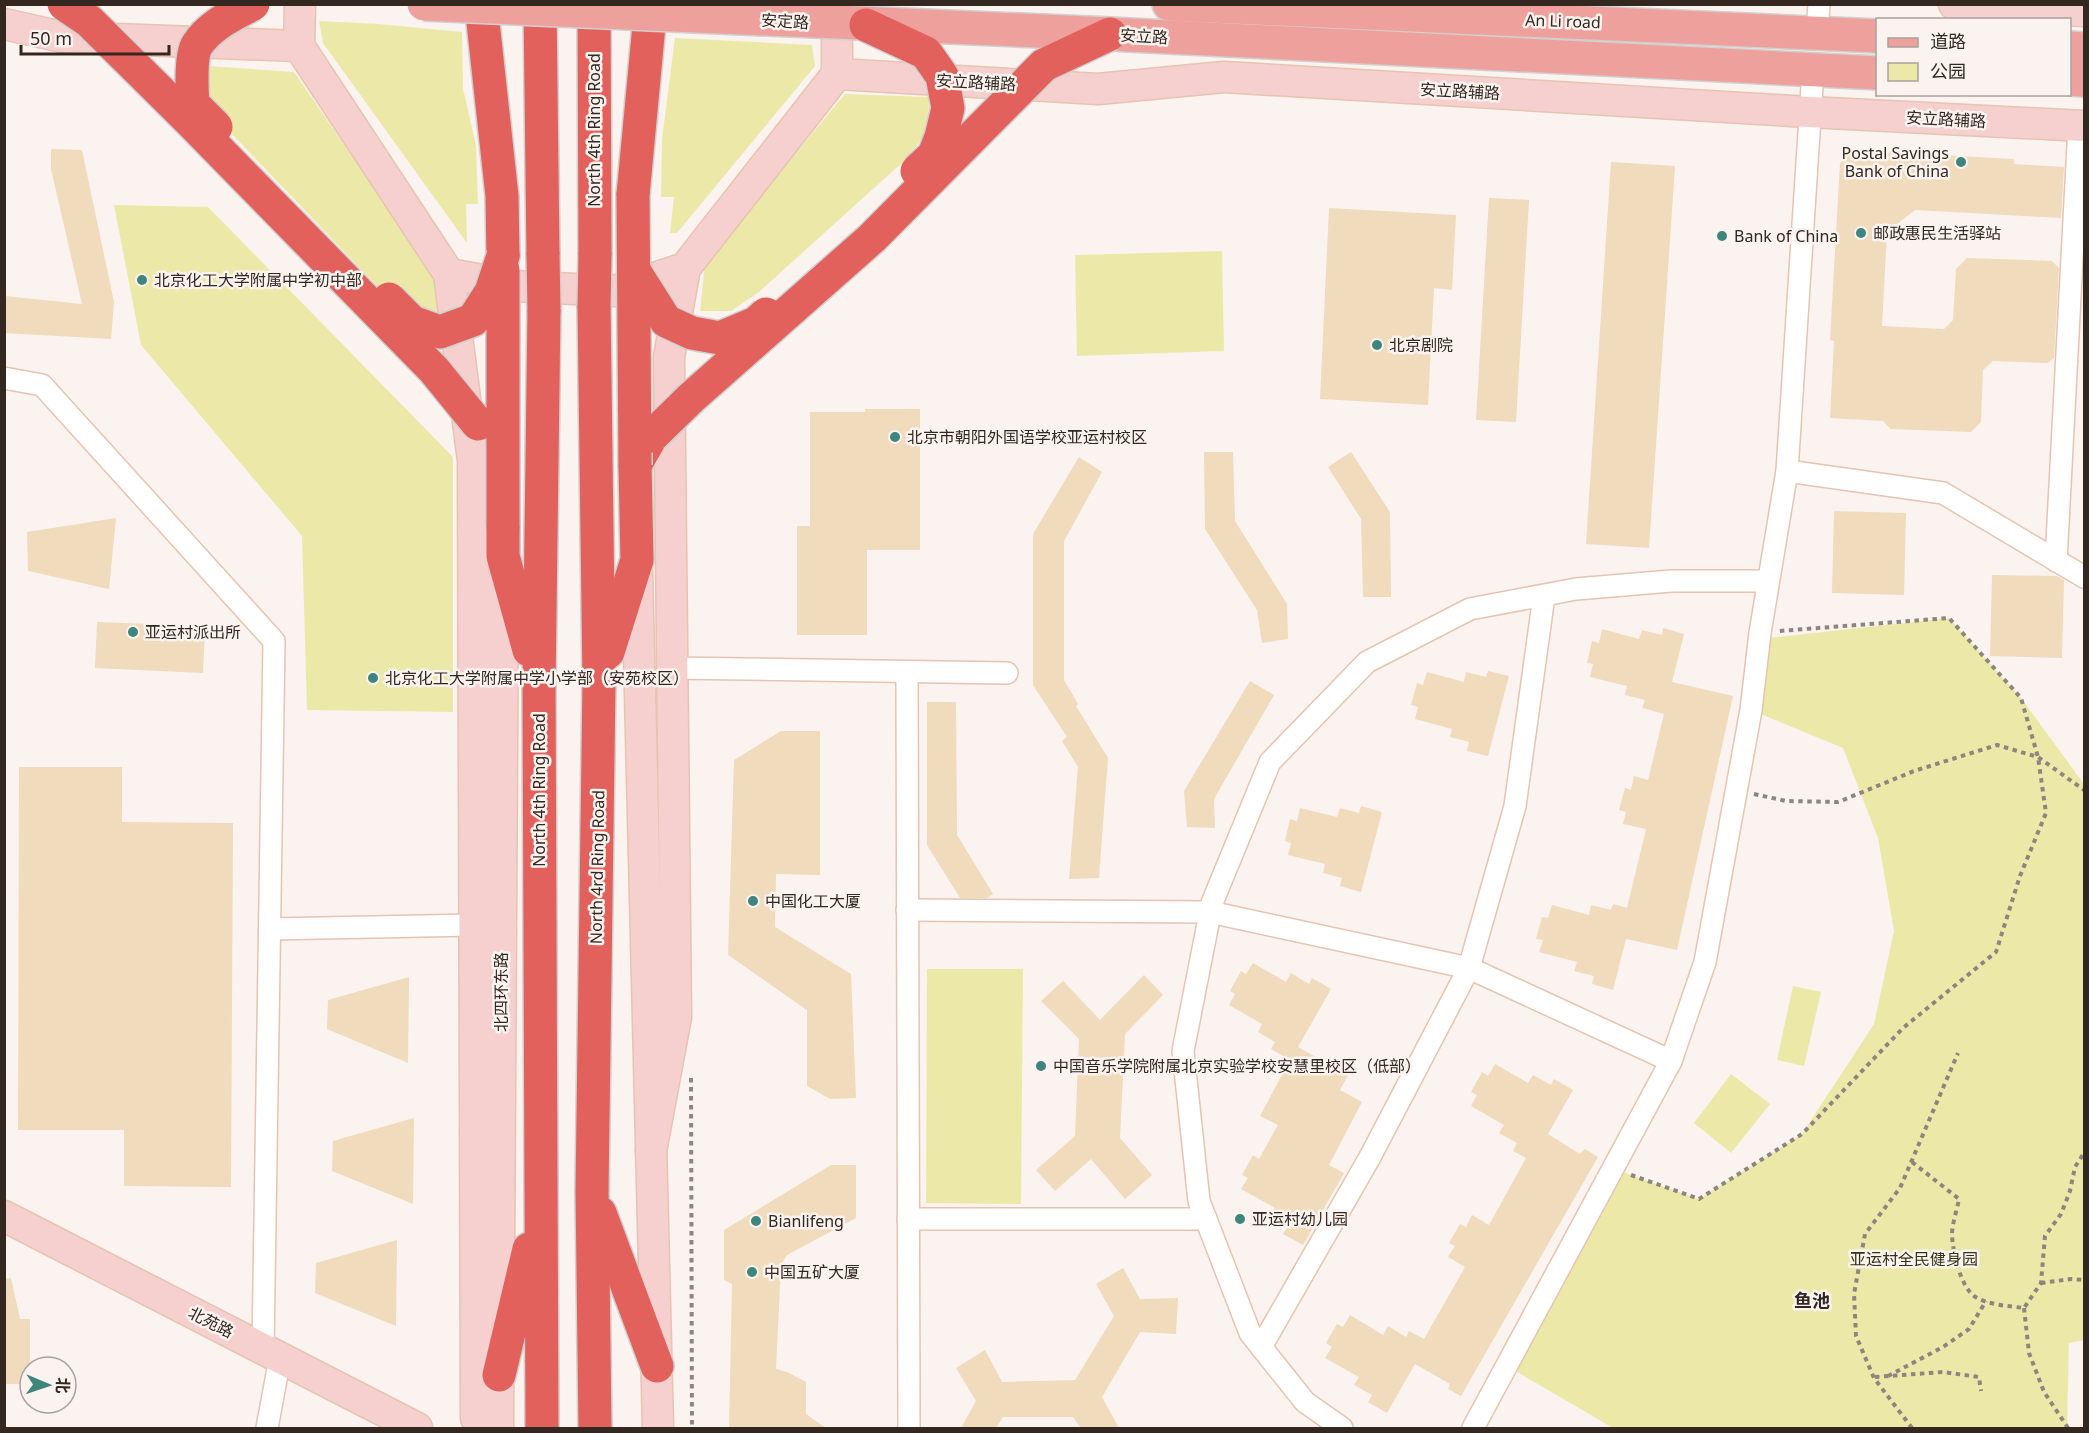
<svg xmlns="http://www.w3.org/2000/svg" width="2089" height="1433" viewBox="0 0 2089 1433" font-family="'Noto Sans','Noto Sans SC',sans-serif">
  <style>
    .green { fill: #ece9a8 }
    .building { fill: #f0dbbc }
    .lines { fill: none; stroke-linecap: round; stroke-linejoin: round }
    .street-casing { stroke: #e6c4b0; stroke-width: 24 }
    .secondary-casing { stroke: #e6c4b0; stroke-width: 33 }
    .primary-casing { stroke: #d2cfce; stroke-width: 36 }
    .highway-casing { stroke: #d2cfce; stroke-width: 36 }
    .path { stroke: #8f8580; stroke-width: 4; stroke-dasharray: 4.5 4.5; stroke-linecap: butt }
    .street { stroke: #fff; stroke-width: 21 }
    .secondary { stroke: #f6d0ce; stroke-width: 30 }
    .primary { stroke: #eea09d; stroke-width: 33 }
    .highway { stroke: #e2615c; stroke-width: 33 }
    .primary-bridge-casing { stroke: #d2cfce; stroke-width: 36; stroke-linecap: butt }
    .highway-bridge-casing { stroke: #d2cfce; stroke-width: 36; stroke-linecap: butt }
    .primary-bridge { stroke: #eea09d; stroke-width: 33 }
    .highway-bridge { stroke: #e2615c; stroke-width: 33 }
    .poi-dot { fill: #3e857d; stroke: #faf3ef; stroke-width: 2 }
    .labels { text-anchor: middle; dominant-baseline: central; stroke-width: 5; stroke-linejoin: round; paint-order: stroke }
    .street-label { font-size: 16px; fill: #342720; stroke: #faf3ef }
    .poi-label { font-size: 16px; fill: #342720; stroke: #faf3ef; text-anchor: start }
    .park-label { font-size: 16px; fill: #343212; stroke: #faf3ef }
    .neighbourhood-label { font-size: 18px; font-weight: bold; fill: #342720; stroke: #faf3ef }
  </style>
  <rect width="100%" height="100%" fill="#faf3ef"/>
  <g class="green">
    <path d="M319,21L378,24L462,32L463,89L476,145L478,204H466L467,243L323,43Z"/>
    <path d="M675,38L812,45L815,66L677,233H670L674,197H661L662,139Z"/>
    <path d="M208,66L294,72L448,296L450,318L400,310L229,131L209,93Z"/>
    <path d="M845,94L928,97C931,128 925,136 905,160L759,292L731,311H700L705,263Z"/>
    <path d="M114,205L208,207L453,457V712L307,710L302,536L141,345Z"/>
    <path d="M1222,251L1224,351L1077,356L1075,255Z"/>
    <path d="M1949,618L2021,698L2084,784V1340L2069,1343L2067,1428H1613L1507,1366L1614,1169L1699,1199L1802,1134L1874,1024L1894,931L1878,838L1843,748L1751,710L1759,639Z"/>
    <path d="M927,969H1023L1021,1204L926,1203Z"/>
    <path d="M1793,986L1821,992L1804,1066L1777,1060Z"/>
    <path d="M1731,1074L1770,1104L1731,1153L1694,1123Z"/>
  </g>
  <g class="building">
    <path d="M51,149L82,150L114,302L111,339L4,333V296L82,304L51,169Z"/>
    <path d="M1864,151L2014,159V164L2064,167L2061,218L1915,210L1887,232L1882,326L1944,329L1953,320L1956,269L1967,258L2052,261L2059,268L2054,358L2048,363L1993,361L1983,370L1981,422L1971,432L1891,429L1883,421L1830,418L1834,341L1830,340L1840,163L1850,153Z"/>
    <path d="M1611,162L1675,166L1649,548L1586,544Z"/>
    <path d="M1489,198L1529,200L1516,422L1476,420Z"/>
    <path d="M1329,208L1456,215L1452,290L1434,288L1428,405L1320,399Z"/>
    <path d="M865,409H920V550H867V635H797V526H810V412H865Z"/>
    <path d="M1204,452H1233L1235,521L1287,604L1288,639L1262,643L1257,610L1205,529Z"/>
    <path d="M1351,452L1390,512L1391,597H1363L1361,519L1328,467Z"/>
    <path d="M1079,457L1102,472L1064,541V680L1078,704L1076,706L1108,758L1099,878L1069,879L1078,767L1062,741L1067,737L1033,685V534Z"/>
    <path d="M1834,511L1906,513L1904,595L1832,593Z"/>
    <path d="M116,518L109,589L28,571L27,532Z"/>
    <path d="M1992,575L2057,576L2064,580L2062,658L1990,656Z"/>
    <path d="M97,622L205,626L203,673L95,668Z"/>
    <path d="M1663,628L1684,634L1672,682L1733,696L1677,950L1626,939L1613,990L1592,984L1594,976L1574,971L1577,962L1539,952L1543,940L1536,939L1542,917L1548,918L1552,905L1589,915L1591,905L1611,910L1613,904L1627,908L1646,829L1623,824L1626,812L1619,810L1625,788L1631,790L1634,776L1648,780L1664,714L1642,708L1645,700L1625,695L1627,686L1590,677L1593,664L1587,663L1592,641L1599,643L1602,629L1639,639L1642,630L1662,635Z"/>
    <path d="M1488,671L1509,676L1488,756L1467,751L1469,742L1450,737L1452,729L1415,719L1418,707L1411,705L1417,683L1423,685L1427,672L1464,682L1466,672L1486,677Z"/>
    <path d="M1250,681L1274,695L1214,799L1215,828L1187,827L1184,791Z"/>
    <path d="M927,702H956L957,835L993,894L987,898H960L927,845Z"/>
    <path d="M781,731H820V875L776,874L775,927L851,974L856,1098L830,1099L807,1086V1010L728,955L734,760Z"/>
    <path d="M19,767H122V822L233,823L231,1187L124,1186V1130H18Z"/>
    <path d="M1361,806L1382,812L1361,892L1340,886L1342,878L1323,873L1325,864L1288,855L1291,843L1285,841L1290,819L1297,821L1300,808L1337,817L1340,808L1359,813Z"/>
    <path d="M1253,963L1286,982L1291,973L1309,984L1312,978L1331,989L1298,1047L1348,1075L1340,1090L1362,1102L1329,1165L1344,1173L1303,1245L1283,1234L1288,1226L1270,1216L1275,1208L1241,1189L1248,1178L1242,1175L1253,1155L1259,1159L1278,1125L1260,1116L1290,1060L1271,1049L1275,1042L1258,1032L1262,1024L1229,1005L1235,994L1230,991L1241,971L1246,974Z"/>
    <path d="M1144,975L1163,995L1125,1034L1120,1138L1152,1175L1125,1199L1091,1159L1055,1191L1036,1170L1075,1136L1079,1039L1041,1001L1063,981L1100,1020Z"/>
    <path d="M409,977L408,1063L327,1029L328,1000Z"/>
    <path d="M1495,1064L1528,1083L1533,1075L1551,1085L1554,1079L1573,1090L1548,1134L1580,1154L1585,1149L1598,1157L1461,1396L1448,1389L1450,1384L1415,1364L1387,1413L1368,1402L1372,1395L1354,1385L1359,1377L1325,1358L1332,1347L1326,1343L1337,1324L1343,1327L1350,1315L1383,1335L1388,1326L1406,1337L1409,1331L1424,1339L1465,1267L1448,1257L1455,1246L1449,1243L1460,1224L1466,1227L1472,1215L1489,1225L1526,1158L1513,1151L1517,1143L1499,1133L1504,1125L1471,1106L1477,1095L1471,1092L1482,1072L1488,1076Z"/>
    <path d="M414,1118L413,1204L332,1171L333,1141Z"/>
    <path d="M831,1165H856V1218L787,1255L781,1265L776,1369L787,1372L806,1382V1414L826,1428H729L732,1284L724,1280V1230Z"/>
    <path d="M397,1240L396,1326L315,1293L316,1263Z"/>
    <path d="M1123,1268L1140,1299L1178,1298L1176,1334L1140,1332L1102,1397L1119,1428H1081L1073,1417H1003L996,1428H961L976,1401L956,1368L985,1350L1002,1382L1075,1380L1114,1316L1096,1284Z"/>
    <path d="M11,1278L20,1319H30V1384H4V1279Z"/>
  </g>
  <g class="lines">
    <g class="street-casing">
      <g id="street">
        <path d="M1817,32L1819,4"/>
        <path d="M4,378L42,385L274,641L263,1349"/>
        <path d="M1787,471L1943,493L2084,577"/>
        <path d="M2056,561L2079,126"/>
        <path d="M672,668L1007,673"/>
        <path d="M907,672L909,1428"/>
        <path d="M907,910L1210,912L1469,968L1671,1061"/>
        <path d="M270,929L474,925"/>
        <path d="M908,1219H1206"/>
        <path d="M1261,1347L1370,1157L1469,968L1515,806L1544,596"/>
        <path d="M267,1428L280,1358"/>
        <path d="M1342,1428L1305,1402L1250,1333L1199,1201L1183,1051L1212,903L1270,762L1367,662L1470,609L1576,589L1671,581H1768"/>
        <path d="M1473,1428L1671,1061L1705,962L1751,710L1760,633L1787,471L1813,71"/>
      </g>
    </g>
    <g class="secondary-casing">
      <g id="secondary">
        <path d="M300,4L299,46L449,274L473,461L476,1418L481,1428"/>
        <path d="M1954,4L2084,11"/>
        <path d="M4,24L62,37L299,46"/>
        <path d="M837,74L1098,89L1224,77L1809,112L2084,126"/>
        <path d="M449,274L515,286L615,291L685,268"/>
        <path d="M637,572L658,1428"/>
        <path d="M651,1151L676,1017L669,357L685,268L837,74V4"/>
        <path d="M4,1216L417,1428"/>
        <path d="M498,1428L503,577"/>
      </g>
    </g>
    <g class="primary-casing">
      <g id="primary">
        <path d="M1169,4L1878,36"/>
        <path d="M1110,34L1878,73"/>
        <path d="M2070,48L2084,49"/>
        <path d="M2070,79L2084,80"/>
      </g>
    </g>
    <g class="highway-casing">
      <g id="highway">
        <path d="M481,4L502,196L503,256"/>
        <path d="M540,4L543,255"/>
        <path d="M594,4L595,255"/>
        <path d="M633,195L651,4"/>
        <path d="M594,306L599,682L592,1191L595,1428"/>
        <path d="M503,526V556L529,650"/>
        <path d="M608,652L637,560L635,465L649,441"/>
        <path d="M600,1213L657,1366"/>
        <path d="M499,1375L529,1249"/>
        <path d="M542,1428L539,687L544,310"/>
      </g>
    </g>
    <g class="path">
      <path d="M1754,794L1786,801L1838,802L1914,771L1997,745L2038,757L2084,790"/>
      <path d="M691,1078L692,1428"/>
      <path d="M1912,1162L1959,1199C1957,1210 1952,1224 1952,1235C1953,1253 1960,1285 1974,1296C1987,1305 2009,1306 2024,1308L2041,1283L2045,1236L2061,1214L2070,1191L2075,1167L2084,1153"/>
      <path d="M1631,1175L1699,1199L1802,1134L1903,1028L1996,952L2020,876L2046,813L2038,757L2021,698L1949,618L1779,631"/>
      <path d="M2041,1283L2071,1279L2084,1280"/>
      <path d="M2024,1308L2029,1353L2044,1392L2068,1428"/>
      <path d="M1888,1376L1943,1347L1969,1329L1986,1301"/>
      <path d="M1875,1377L1943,1372L1979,1377L1981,1391"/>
      <path d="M1912,1428L1874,1378L1856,1336L1854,1294L1865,1234L1900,1188L1958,1053"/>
    </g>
    <use href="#street" class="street"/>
    <use href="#secondary" class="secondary"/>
    <use href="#primary" class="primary"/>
    <use href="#highway" class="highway"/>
    <g class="primary-bridge-casing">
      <path id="primary-bridge" d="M424,4L1110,34"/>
    </g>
    <g class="highway-bridge-casing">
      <g id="highway-bridge">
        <path d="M64,4L89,21L189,120L434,370L478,424"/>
        <path d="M866,25L926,53L942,76L948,108L941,137L934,155L917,171"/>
        <path d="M216,127L193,104C192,90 190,56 197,45C210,25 233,15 253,4"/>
        <path d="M633,195L635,465"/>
        <path d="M543,255L544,310"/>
        <path d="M635,272L666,321L692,333L720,338L756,323L766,314"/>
        <path d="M389,299L412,322L440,332L473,320L491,292L503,256"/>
        <path d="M594,306L595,255"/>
        <path d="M652,436L691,398L872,238L1044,65L1110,34"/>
        <path d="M503,526V270"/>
      </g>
    </g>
    <use href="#primary-bridge" class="primary-bridge"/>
    <use href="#highway-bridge" class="highway-bridge"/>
  </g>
  <g class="poi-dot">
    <circle cx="1961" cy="162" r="6"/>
    <circle cx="1861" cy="233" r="6"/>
    <circle cx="1722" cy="236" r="6"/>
    <circle cx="142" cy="280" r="6"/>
    <circle cx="1377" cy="345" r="6"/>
    <circle cx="895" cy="437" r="6"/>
    <circle cx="133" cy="632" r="6"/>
    <circle cx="373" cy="678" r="6"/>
    <circle cx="753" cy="901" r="6"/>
    <circle cx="1041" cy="1066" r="6"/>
    <circle cx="1240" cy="1219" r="6"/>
    <circle cx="756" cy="1221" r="6"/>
    <circle cx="752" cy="1272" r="6"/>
  </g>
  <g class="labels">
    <g class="street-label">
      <text transform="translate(785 21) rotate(3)">安定路</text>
      <text transform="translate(1563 21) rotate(2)">An Li road</text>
      <text transform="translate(1144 36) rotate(3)">安立路</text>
      <text transform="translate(976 82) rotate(3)">安立路辅路</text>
      <text transform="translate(1460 91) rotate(3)">安立路辅路</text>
      <text transform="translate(1946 119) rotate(3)">安立路辅路</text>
      <text transform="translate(594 130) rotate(-90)">North 4th Ring Road</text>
      <text transform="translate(539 790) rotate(-90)">North 4th Ring Road</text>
      <text transform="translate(597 867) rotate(-89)">North 4rd Ring Road</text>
      <text transform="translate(501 992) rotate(-90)">北四环东路</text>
      <text transform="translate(211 1322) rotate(27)">北苑路</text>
    </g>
    <g class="poi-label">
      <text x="1949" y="153" text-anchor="end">Postal Savings<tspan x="1949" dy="18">Bank of China</tspan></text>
      <text x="1873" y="233">邮政惠民生活驿站</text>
      <text x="1734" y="236">Bank of China</text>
      <text x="154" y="280">北京化工大学附属中学初中部</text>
      <text x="1389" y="345">北京剧院</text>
      <text x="907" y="437">北京市朝阳外国语学校亚运村校区</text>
      <text x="145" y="632">亚运村派出所</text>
      <text x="385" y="678">北京化工大学附属中学小学部（安苑校区）</text>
      <text x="765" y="901">中国化工大厦</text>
      <text x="1053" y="1066">中国音乐学院附属北京实验学校安慧里校区（低部）</text>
      <text x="1252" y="1219">亚运村幼儿园</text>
      <text x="768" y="1221">Bianlifeng</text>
      <text x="764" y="1272">中国五矿大厦</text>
    </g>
    <g class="park-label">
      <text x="1914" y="1259">亚运村全民健身园</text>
    </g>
    <g class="neighbourhood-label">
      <text x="1812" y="1300">鱼池</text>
    </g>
  </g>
  <rect width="2089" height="1433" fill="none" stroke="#342720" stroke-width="12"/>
  <rect x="1876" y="18" width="195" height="78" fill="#faf3ef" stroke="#aba19c" stroke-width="1.5"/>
  <rect x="1888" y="38" width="30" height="9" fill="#eea09d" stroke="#aba19c" stroke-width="1.5"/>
  <text x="1930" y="48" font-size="18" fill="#342720">道路</text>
  <rect x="1888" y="63" width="30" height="18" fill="#ece9a8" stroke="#aba19c" stroke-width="1.5"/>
  <text x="1930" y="78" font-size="18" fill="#342720">公园</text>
  <g transform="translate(48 1385) rotate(92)"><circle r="28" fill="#faf3ef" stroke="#aba19c" stroke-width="1.5"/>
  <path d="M0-4.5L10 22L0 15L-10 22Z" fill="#3e857d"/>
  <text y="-9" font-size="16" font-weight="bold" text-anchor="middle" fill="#342720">北</text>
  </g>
  <path d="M21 45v9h148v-9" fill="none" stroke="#342720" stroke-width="3"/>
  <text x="30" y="45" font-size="18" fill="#342720" stroke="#faf3ef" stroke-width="4.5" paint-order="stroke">50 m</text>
</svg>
